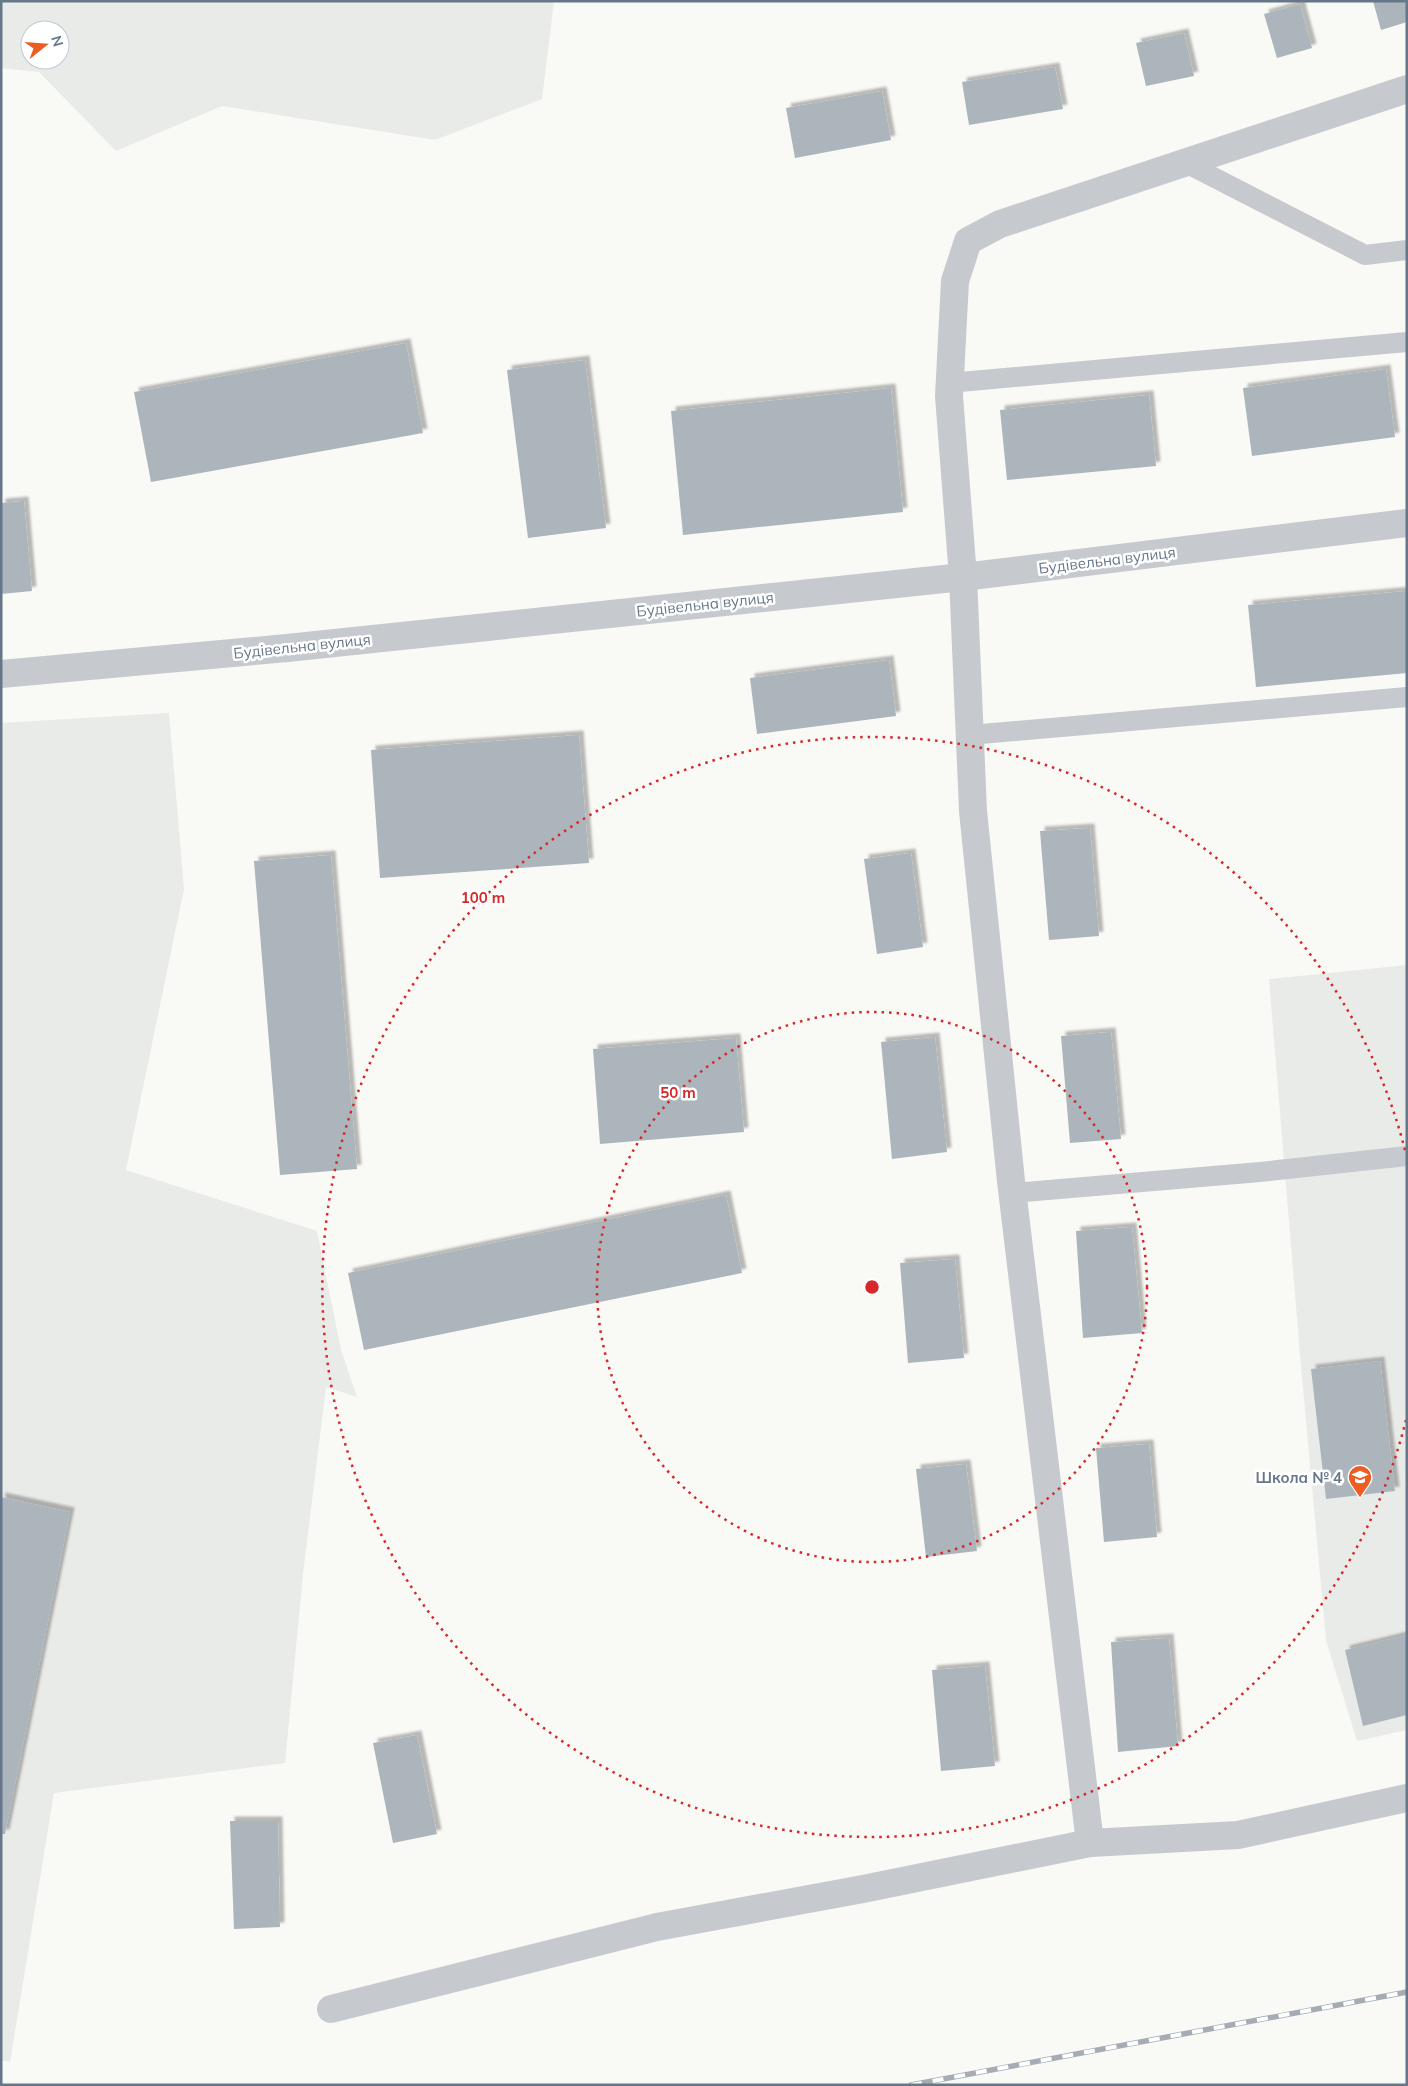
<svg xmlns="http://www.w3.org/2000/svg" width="1408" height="2086" viewBox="0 0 1408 2086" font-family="Mulish,sans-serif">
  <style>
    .built { fill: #e9ebe9; fill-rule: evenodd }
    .building { fill: #acb5bb; filter: url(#shadow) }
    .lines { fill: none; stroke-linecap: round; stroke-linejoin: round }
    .service { stroke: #c6cace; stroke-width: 20 }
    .minor { stroke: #c6cace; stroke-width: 28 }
    .tertiary { stroke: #c6cace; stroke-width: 28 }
    .rail-casing { stroke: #a6acb3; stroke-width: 5.5 }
    .rail { stroke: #fff; stroke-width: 4; stroke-dasharray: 11; stroke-linecap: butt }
    .ring { fill: none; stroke: #d62828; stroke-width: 2.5; stroke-dasharray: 2.5 5 }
    .labels { text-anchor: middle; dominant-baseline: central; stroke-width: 5; stroke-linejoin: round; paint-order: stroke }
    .street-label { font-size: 15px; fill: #667789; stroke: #fff }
    .poi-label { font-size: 15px; font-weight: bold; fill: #667789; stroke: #fff; text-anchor: end }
    .centre { fill: #d62828; stroke: #fff; stroke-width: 2.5 }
    .ring-label { font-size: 15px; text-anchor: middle; font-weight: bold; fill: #d62828; stroke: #fff; stroke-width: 5; stroke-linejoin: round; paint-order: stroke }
  </style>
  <defs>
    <filter id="shadow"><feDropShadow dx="4.5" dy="-4.5" stdDeviation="1" flood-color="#0004"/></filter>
  </defs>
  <rect width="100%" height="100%" fill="#f9f9f6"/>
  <g class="built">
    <path d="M1,1H554L542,99L435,140L222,106L116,151L39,72L1,68ZM30,30H60V60H30Z"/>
    <path d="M169,713L184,889L126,1170L317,1231L341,1350L357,1397L326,1387L303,1574L285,1763L54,1793L10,2062L1,2060V723Z"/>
    <path d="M1407,965V1730L1357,1741L1326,1640L1300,1355L1269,979Z"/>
  </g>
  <g class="building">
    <path d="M1373,1H1407V22L1381,30Z"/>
    <path d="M1300,4L1312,48L1277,58L1264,14Z"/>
    <path d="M1184,33L1194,76L1146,86L1136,43Z"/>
    <path d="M1055,67L1063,109L969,125L962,82Z"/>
    <path d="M882,91L891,140L795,158L786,108Z"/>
    <path d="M406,343L423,433L151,482L134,392Z"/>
    <path d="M585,360L606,528L528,538L507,370Z"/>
    <path d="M1386,369L1395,437L1252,456L1243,388Z"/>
    <path d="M891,388L903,512L683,535L671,411Z"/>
    <path d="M1149,395L1156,466L1007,480L1000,410Z"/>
    <path d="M24,501L32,591L1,594V503Z"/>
    <path d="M1407,591V673L1256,687L1248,605Z"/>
    <path d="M889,660L896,716L757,734L750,678Z"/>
    <path d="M579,735L589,863L380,878L371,750Z"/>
    <path d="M1090,828L1099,936L1049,940L1040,831Z"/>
    <path d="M911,853L923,947L877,954L864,859Z"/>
    <path d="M331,855L357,1169L280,1175L254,861Z"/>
    <path d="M1111,1032L1121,1139L1070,1143L1061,1036Z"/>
    <path d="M935,1037L947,1152L892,1159L881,1042Z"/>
    <path d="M736,1038L744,1132L600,1144L593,1049Z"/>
    <path d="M726,1195L742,1273L364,1350L348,1273Z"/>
    <path d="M1132,1227L1142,1333L1083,1338L1076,1231Z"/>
    <path d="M955,1259L964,1358L908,1363L900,1263Z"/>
    <path d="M1380,1361L1395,1491L1326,1499L1311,1369Z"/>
    <path d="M1149,1444L1157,1537L1104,1542L1096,1448Z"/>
    <path d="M966,1464L977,1551L926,1557L916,1469Z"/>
    <path d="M1,1497L70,1512L5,1834H1Z"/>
    <path d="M1407,1635V1715L1363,1726L1345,1650Z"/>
    <path d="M1169,1638L1178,1746L1118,1752L1111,1642Z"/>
    <path d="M985,1666L995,1766L941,1771L932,1670Z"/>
    <path d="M417,1735L437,1834L393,1843L373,1743Z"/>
    <path d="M230,1821H278L280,1927L234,1929Z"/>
  </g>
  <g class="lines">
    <g class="service">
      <path d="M1184,162L1365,255L1407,250"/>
      <path d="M949,383L1407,342"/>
      <path d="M970,735L1407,697"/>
      <path d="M1013,1193L1260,1172L1407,1156"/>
    </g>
    <g class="minor">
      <path d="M1407,89L1000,224L968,241L955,281L949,396L963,577L973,811L1011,1181L1090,1843L1238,1835L1407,1798"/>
      <path d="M331,2009L657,1927L863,1889L1090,1843"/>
    </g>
    <path class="tertiary" d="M1,674L287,648L963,577L1407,523"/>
    <g class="rail-casing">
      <path id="rail" d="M911,2085L1407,1992"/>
    </g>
    <use href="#rail" class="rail"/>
  </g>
  <g class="ring">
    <circle cx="872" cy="1287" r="275"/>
    <path d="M1406 1420A550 550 0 1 1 1406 1154"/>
  </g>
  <defs>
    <g id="school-pin" transform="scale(1.25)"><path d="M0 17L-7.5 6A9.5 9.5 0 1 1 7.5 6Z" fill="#ec5c23" stroke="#fff"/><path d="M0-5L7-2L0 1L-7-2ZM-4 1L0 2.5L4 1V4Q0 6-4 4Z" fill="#fff"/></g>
  </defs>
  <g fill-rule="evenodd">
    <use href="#school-pin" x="1360" y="1477"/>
  </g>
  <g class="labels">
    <g class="street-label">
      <text transform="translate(1107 560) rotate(-7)">Будівельна вулиця</text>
      <text transform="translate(705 604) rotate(-6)">Будівельна вулиця</text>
      <text transform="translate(302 646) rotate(-6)">Будівельна вулиця</text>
    </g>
    <g class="poi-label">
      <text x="1342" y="1477">Школа № 4</text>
    </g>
  </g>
  <circle cx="872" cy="1287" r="8" class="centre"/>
  <g class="ring-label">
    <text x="483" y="903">100 m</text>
    <text x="678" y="1098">50 m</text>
  </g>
  <rect width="1408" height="2086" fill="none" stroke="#667789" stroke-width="5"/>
  <g transform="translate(45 45) rotate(73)"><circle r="24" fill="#ffffff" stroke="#c2c9d0"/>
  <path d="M0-4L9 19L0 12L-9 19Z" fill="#ec5c23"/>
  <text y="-8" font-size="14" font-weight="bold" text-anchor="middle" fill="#667789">N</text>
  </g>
</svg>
